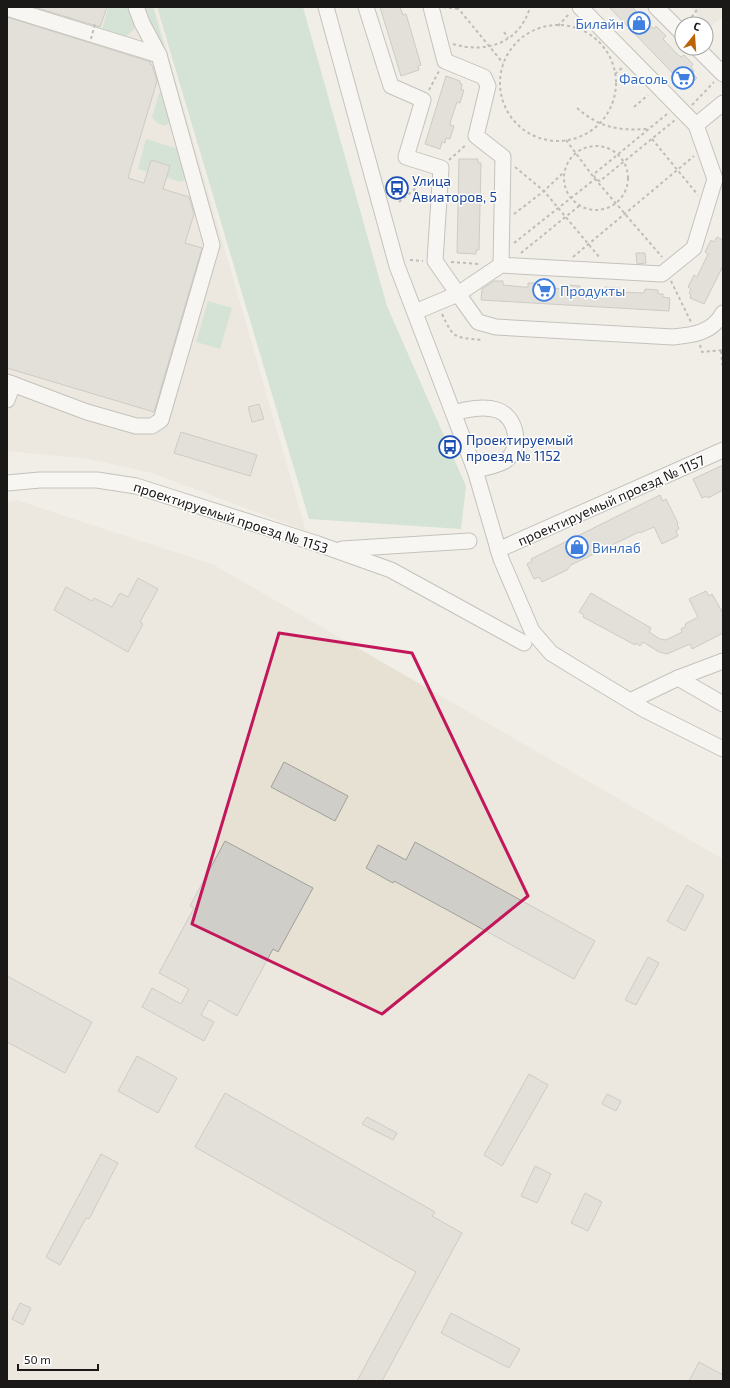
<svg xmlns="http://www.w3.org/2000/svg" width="730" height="1388" viewBox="0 0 730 1388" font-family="'Exo 2',sans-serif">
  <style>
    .built { fill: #e7e1d4 }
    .green { fill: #b2d6c0 }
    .building { fill: #d0cec8; stroke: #a29f9a }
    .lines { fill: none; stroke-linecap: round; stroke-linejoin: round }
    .minor-casing { stroke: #8e8c87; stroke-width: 17 }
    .path { stroke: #82807c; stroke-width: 2; stroke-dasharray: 3 3; stroke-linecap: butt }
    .minor { stroke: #fff; stroke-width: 15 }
    .path-bridge { stroke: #82807c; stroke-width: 2; stroke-dasharray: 3 3; stroke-linecap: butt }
    .marked { fill: none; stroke: #c2185b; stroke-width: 3; stroke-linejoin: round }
    .labels { text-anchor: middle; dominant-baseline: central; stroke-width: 3; stroke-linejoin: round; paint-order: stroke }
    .shop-label { font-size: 14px; fill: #366cbe; stroke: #fff; text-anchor: end }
    .transit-label { font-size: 14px; fill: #164399; stroke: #fff; text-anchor: start }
    .street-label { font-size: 14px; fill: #1a1917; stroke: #fff }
  </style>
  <rect width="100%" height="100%" fill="#f1eee8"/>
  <g class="built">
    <path d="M7,7H155L306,531L152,473L88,459L7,451Z"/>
    <path d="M691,7H723V17L709,28Z"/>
    <path d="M17,500L214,565L723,859V1381H7V502Z"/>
  </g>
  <g class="green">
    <path d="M108,7H132C138,22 139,27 125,37L102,30Z"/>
    <path d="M142,7H153L178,94Z"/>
    <path d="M157,7H303L387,306L466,486L461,529L309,519Z"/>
    <path d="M164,91L170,122L165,126L157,123L152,117L159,93Z"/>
    <path d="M146,139L182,150L186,179L181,182L138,169Z"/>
    <path d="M208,301L232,308L220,349L196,342Z"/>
  </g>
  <g class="building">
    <path d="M34,7H107L100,27Z"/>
    <path d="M380,7H400L403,15L406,14L421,65L418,66L419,70L401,76Z"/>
    <path d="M609,7H632L654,29L656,26L666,36L663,39L677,54L681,57L684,55L693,64L691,67L694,71L692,73L697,78L687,88Z"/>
    <path d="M7,17L151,62L150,64L152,65L157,81L128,178L144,183L151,160L170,166L163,189L189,197L194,214L185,243L202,248L154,412L7,368Z"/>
    <path d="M446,76L460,81V84H462L461,90H464L460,103L457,102L451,120L450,125L454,126L450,139L446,138L445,143L442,142L440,149L425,144Z"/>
    <path d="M459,159H478V163H481L479,250H476V254L457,253Z"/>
    <path d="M717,237L723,240V266L704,304L690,298L691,295L689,293L691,289L688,287L694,275L697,277L708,254L705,252L711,240L714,242Z"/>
    <path d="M636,253H645L646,263L637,264Z"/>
    <path d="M494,281H503V285L523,287H528V283H542L541,287L561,289H566V285L580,286V289L585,290L605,291V287L619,288L618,292L644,293L645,289L658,290V294H663V297L670,298L669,311L481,300L482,289Z"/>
    <path d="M259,404L264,419L252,422L248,407Z"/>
    <path d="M181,432L257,455L250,476L174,453Z"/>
    <path d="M723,465V490L708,498L707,496L702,498L693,479Z"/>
    <path d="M660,495L663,501L666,499L678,523L677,524L679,529L676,531L678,536L662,544L654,527L640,533L639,532L571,565L567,570L542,582L539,577L534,579L527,564L532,561L531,559Z"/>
    <path d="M138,578L158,589L140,622L143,624L128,652L54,610L66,587L92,601L94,598L112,607L120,593L128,597Z"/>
    <path d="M706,591L709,596L712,594L723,613V633L692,649L690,644L667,654L659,652L643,642L640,646L636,643L635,645L583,617L584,615L579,612L591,593L651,628L649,632L660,639L666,640L682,632L681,629L686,626L685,624L698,617L689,599Z"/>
    <path d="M284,762L348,796L335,821L271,787Z"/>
    <path d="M225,841L313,888L278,952L273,949L237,1016L209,1000L201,1015L214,1022L204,1041L142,1007L152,988L181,1004L189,989L159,973L194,908L190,906Z"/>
    <path d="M415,842L595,941L574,979L394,881L393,883L366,868L378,845L406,860Z"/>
    <path d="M687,885L704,895L685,931L667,921Z"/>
    <path d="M648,957L659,963L636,1005L625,1000Z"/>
    <path d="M7,976L92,1022L65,1073L7,1042Z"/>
    <path d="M137,1056L177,1078L158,1113L118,1091Z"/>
    <path d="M529,1074L548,1085L502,1166L484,1155Z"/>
    <path d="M225,1093L435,1212L432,1216L462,1233L382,1381H357L416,1272L195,1147Z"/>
    <path d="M607,1094L621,1101L616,1111L602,1104Z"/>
    <path d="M367,1117L397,1133L393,1140L362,1124Z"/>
    <path d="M101,1154L118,1163L89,1219L86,1218L60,1265L46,1257Z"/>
    <path d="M535,1166L551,1174L537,1203L521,1196Z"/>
    <path d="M585,1193L602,1202L588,1231L571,1223Z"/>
    <path d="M20,1303L31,1308L23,1325L12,1319Z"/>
    <path d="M451,1313L520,1349L509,1368L441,1333Z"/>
    <path d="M699,1362L723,1375V1381H689Z"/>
  </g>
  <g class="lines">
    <g class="minor-casing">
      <g id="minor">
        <path d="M326,7L397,266L475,470L501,559L532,631L551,653L577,669L645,710L723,749"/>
        <path d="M366,7L391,86L423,100L406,157L441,168L435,261L458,294L501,265"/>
        <path d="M431,7L445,61L484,77L488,86L476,136L503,157L501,265L662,274L694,248L715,179L696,125L580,7"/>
        <path d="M656,7L682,33"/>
        <path d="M7,8L159,55"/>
        <path d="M697,48L723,74"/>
        <path d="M696,125L723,103"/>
        <path d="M415,312L458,294L478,322L496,327L673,337C693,335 712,333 723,313"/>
        <path d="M7,382L87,412L136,426H152L161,420L212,245L159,55L142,23L136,7"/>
        <path d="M7,400L13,384"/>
        <path d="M454,413C466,409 484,406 497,410C517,416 523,449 505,461C496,466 485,468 475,470"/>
        <path d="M7,483L40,480H97L136,486L318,544L391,570L524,643"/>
        <path d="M342,549L469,541"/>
        <path d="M498,550L723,450"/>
        <path d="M678,678L723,704"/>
        <path d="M630,701L678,678L723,661"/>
      </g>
    </g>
    <g class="path">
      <path d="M443,7L458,9"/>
      <path d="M457,7L503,63"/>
      <path d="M688,22L699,7"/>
      <circle cx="558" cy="83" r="58"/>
      <path d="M558,26L569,14"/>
      <path d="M504,32L508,38"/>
      <path d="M453,44C486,54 520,43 530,7"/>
      <path d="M615,74L623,67"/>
      <path d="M429,90L439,71"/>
      <path d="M692,105L714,82"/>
      <path d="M634,107L648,95"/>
      <path d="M577,108C599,127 617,131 647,129"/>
      <path d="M667,114L594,174L595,179L600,181L675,120"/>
      <path d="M652,139L698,195"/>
      <path d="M566,140L595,179L662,257"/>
      <circle cx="596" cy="178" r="32"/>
      <path d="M449,160L466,145"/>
      <path d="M515,167L544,191L600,258"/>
      <path d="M399,202L427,179"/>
      <path d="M514,214L544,191L563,173"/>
      <path d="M514,243L595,179"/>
      <path d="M521,253L579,206"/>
      <path d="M573,257L694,156"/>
      <path d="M410,260L423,261"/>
      <path d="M451,262L479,264"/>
      <path d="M671,281L691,322"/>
      <path d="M442,314C454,340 455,337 482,340"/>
      <path d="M700,345L702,352L723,350"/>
      <path d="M721,351L723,370"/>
    </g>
    <use href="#minor" class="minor"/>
    <path class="path-bridge" d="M91,39L95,24"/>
  </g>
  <path d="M0 0H730V1388H0ZM279,633L412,653L528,896L382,1014L192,924Z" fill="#f1eee8" fill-opacity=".55" fill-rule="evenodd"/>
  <path class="marked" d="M279,633L412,653L528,896L382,1014L192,924Z"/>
  <defs>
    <g id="shop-ring" transform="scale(1.15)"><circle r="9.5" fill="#fff" stroke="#3f7fe0" stroke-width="1.5"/><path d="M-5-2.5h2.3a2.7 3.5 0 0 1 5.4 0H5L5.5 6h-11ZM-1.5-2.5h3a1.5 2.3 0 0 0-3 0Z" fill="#3f7fe0"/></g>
    <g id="supermarket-ring" transform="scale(1.15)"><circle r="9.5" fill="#fff" stroke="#3f7fe0" stroke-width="1.5"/><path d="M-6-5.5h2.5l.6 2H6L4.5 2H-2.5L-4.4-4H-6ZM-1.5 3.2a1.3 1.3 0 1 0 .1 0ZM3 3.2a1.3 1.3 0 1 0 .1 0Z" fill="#3f7fe0"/></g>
    <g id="bus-ring" transform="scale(1.15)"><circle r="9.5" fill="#fff" stroke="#1a4fb4" stroke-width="1.5"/><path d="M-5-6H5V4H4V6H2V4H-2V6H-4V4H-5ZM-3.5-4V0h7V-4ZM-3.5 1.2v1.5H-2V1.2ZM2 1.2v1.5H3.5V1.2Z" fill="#1a4fb4"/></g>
  </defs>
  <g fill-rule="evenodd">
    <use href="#shop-ring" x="639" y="23"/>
    <use href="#supermarket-ring" x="683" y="78"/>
    <use href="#bus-ring" x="397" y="188"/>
    <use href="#supermarket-ring" x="544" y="290"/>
    <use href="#bus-ring" x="450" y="447"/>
    <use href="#shop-ring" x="577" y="547"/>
  </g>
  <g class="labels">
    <g class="shop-label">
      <text x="624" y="23">Билайн</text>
      <text x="668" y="78">Фасоль</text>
      <text x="560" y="290" text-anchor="start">Продукты</text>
      <text x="592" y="547" text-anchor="start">Винлаб</text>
    </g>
    <g class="transit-label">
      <text x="412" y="180">Улица<tspan x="412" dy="16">Авиаторов, 5</tspan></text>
      <text x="466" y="439">Проектируемый<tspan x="466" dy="16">проезд № 1152</tspan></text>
    </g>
    <g class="street-label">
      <text transform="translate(611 500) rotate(-24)">проектируемый проезд № 1157</text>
      <text transform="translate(231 517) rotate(18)">проектируемый проезд № 1153</text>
    </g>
  </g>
  <rect width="730" height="1388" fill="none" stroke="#1a1917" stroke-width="16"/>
  <g transform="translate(694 36) rotate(17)"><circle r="19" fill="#ffffff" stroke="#a3a3a2"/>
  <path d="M0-3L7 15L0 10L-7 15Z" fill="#bd6303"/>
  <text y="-6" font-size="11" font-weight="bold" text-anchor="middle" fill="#1a1917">С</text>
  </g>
  <path d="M18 1364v6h80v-6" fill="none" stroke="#1a1917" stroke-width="2"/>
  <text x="24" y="1364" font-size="12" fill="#1a1917" stroke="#ffffff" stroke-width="3" paint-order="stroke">50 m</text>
</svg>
